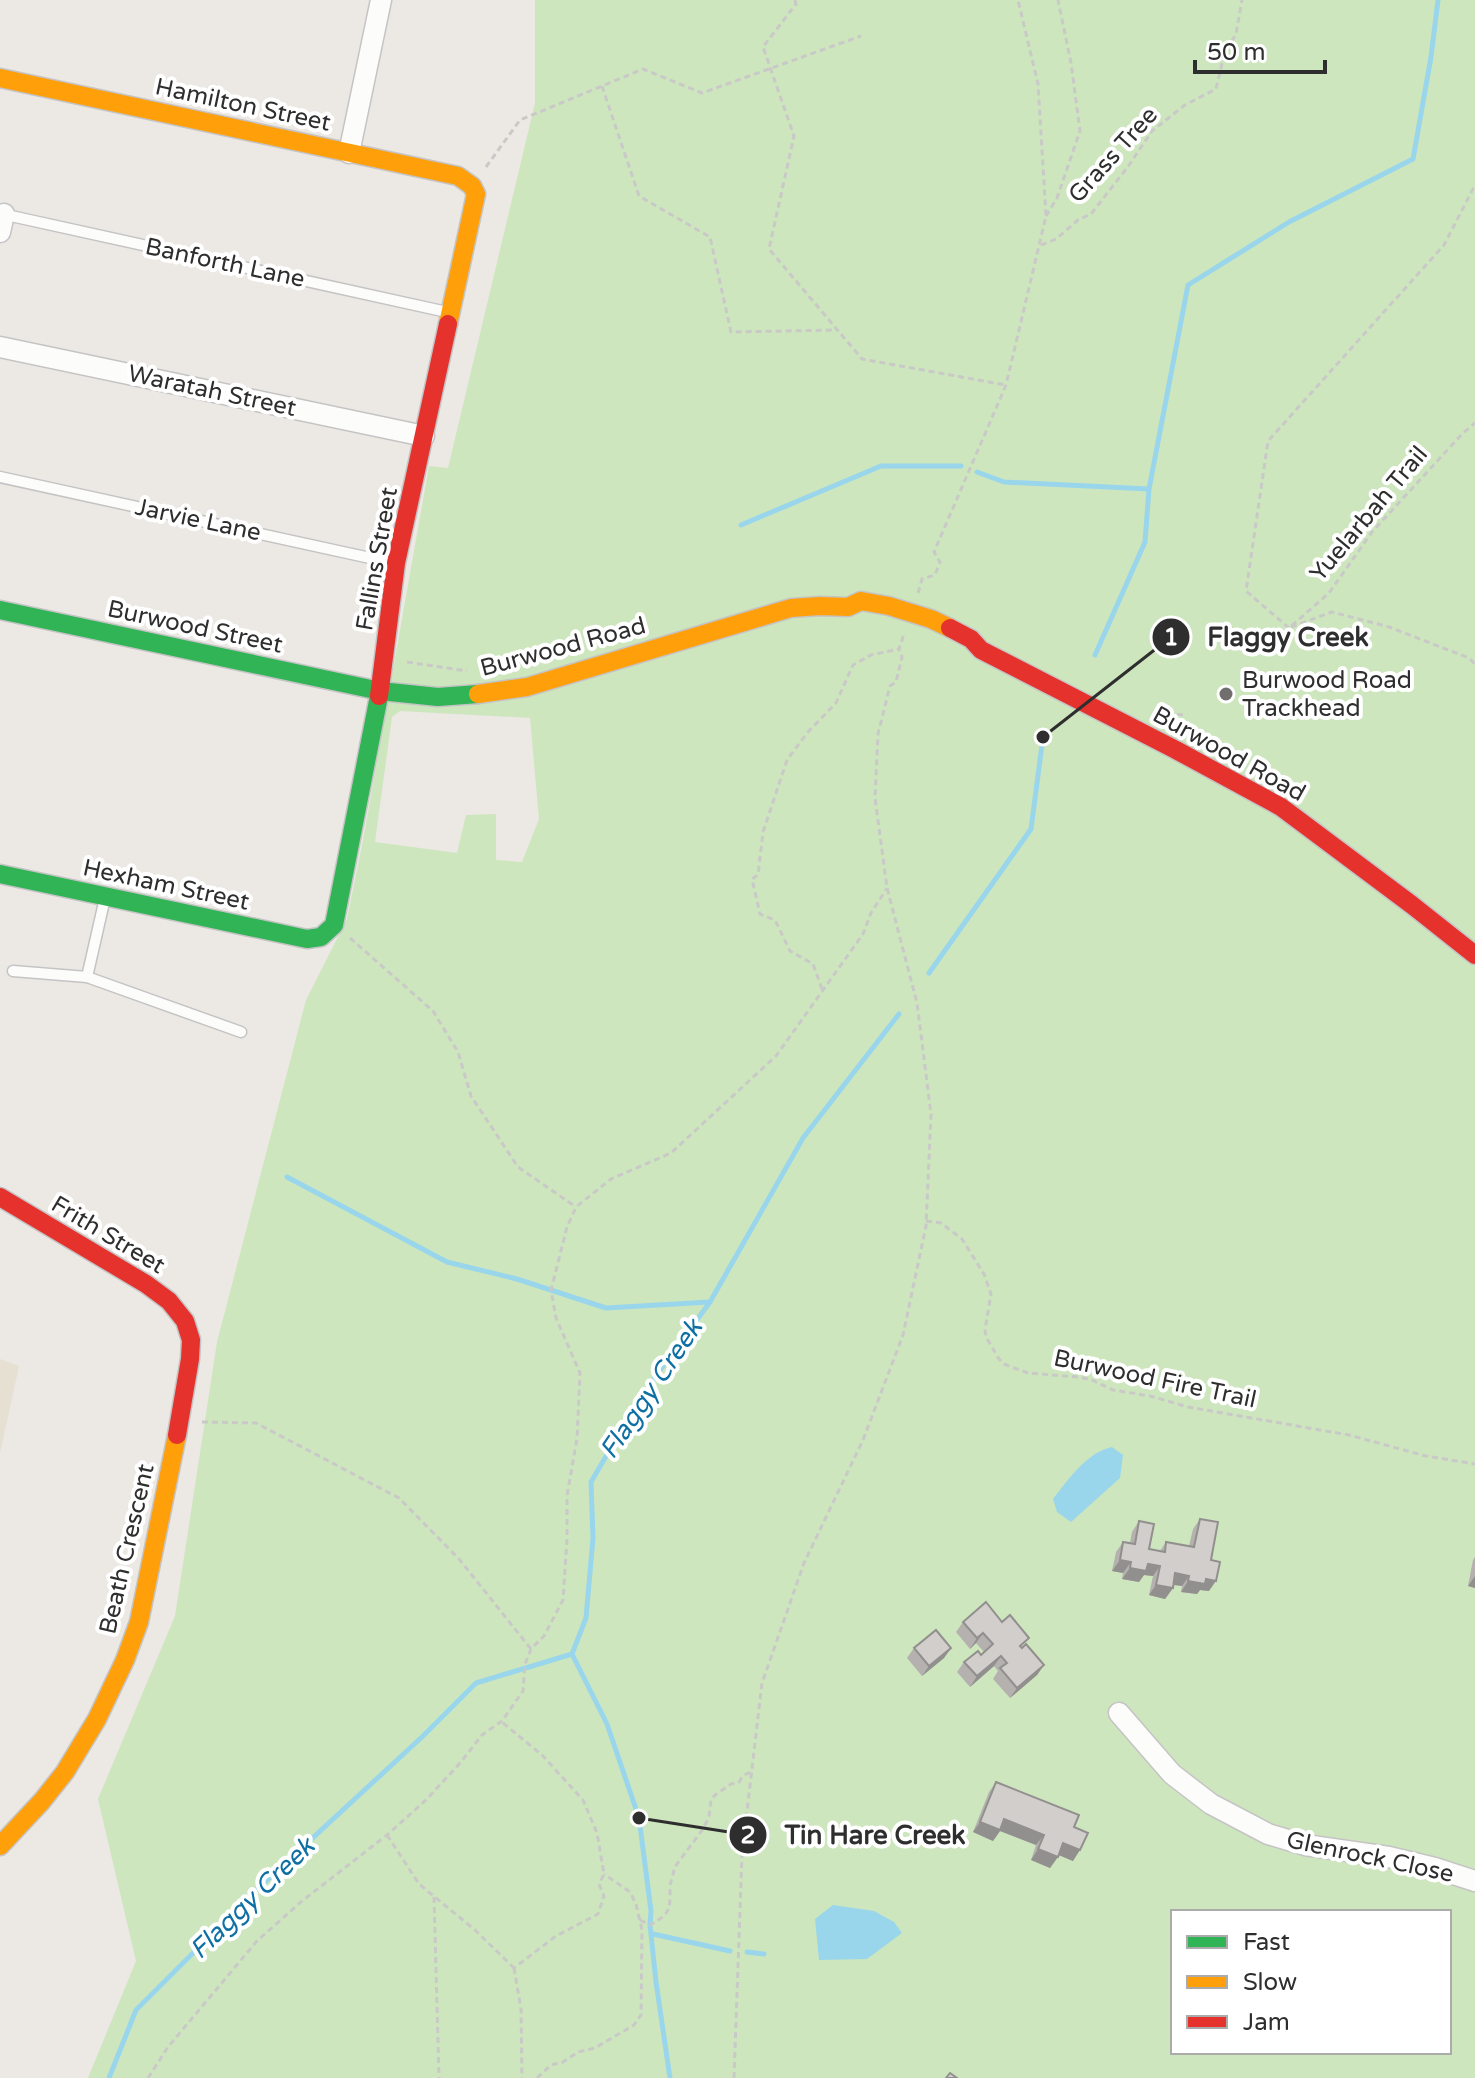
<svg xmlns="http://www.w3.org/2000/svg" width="1475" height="2078" viewBox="0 0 1475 2078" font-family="'Varela Round',sans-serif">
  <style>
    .education { fill: #e6e0d3 }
    .green { fill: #cee6be; fill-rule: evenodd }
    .water { fill: #99d6ec }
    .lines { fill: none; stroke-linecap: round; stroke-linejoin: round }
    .stream { stroke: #99d6ec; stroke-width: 5 }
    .lane-casing { stroke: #c5c4c5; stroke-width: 13 }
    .street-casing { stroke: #c5c4c5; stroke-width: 23 }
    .fast-casing { stroke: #c5c4c5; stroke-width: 21 }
    .slow-casing { stroke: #c5c4c5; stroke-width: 21 }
    .jam-casing { stroke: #c5c4c5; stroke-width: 21 }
    .path { stroke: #c9c9c8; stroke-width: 3; stroke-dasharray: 6 4; stroke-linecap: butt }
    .lane { stroke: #fcfcfb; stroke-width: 10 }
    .street { stroke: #fcfcfb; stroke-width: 20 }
    .fast { stroke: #30b455; stroke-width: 18 }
    .slow { stroke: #ff9f0a; stroke-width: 18 }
    .jam { stroke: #e5322d; stroke-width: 18 }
    .wall { fill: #b4b1af }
    .shaded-wall { fill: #92908e }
    .building { fill: #d1cecb; stroke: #92908e; stroke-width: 2 }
    .poi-dot { fill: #706f6e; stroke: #fff; stroke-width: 3 }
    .labels { text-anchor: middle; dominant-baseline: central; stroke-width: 8; stroke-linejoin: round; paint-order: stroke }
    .street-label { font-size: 24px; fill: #2e2e2e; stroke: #fff }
    .poi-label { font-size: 24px; fill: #2e2e2e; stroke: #fff; text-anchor: start }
    .water-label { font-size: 26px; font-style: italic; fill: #0d6fa3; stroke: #fff }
    .leader { fill: none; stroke: #2e2e2e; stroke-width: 3 }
    .callout-dot { fill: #2e2e2e; stroke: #fff; stroke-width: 3 }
    .mark-label { font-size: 24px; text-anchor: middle; font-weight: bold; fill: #fff }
    .callout-label { font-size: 26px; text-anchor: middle; font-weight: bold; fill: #2e2e2e; stroke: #fff; stroke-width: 8; stroke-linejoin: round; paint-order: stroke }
  </style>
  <rect width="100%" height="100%" fill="#ece8e4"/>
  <path class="education" d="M0,1359L19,1366L0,1453Z"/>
  <path class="green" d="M535,0H1475V2078H88L136,1961L98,1799L175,1616L217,1342L306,1000L347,919L363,840L429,466L448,468L535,103ZM400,711L530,718L539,819L522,862L496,860V814L466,815L457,853L375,842L392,717ZM1173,1912H1449V2052H1173Z"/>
  <g class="water">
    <path d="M1112,1447L1123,1455L1120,1478L1071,1522L1057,1512L1053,1499C1068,1480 1087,1452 1112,1447Z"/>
    <path d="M833,1905L874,1911L894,1922L902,1933L867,1959L819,1960L815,1919Z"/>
  </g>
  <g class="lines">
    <g class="stream">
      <path d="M977,472L1004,482L1149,489"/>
      <path d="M741,525L881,466H961"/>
      <path d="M1095,655L1145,542L1149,489L1188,285L1289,222L1413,159L1431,57L1438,0"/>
      <path d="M929,973L1031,829L1043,737"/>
      <path d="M287,1177L447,1262L517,1279L606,1308L710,1302"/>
      <path d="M572,1654L607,1724L639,1818L651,1911L650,1925L656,1982L670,2078"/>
      <path d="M653,1934L730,1951"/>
      <path d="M747,1952L764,1954"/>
      <path d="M109,2078L136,2010L252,1894L423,1736L476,1683L572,1654L586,1618L593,1538L591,1482L641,1396L710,1302L803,1138L899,1014"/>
    </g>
    <g class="lane-casing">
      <g id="lane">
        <path d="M2,214L447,312"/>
        <path d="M0,477L393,563"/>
        <path d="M105,898L87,977L241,1032"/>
        <path d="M13,971L87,977"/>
      </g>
    </g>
    <g class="street-casing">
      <g id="street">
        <path d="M349,153L381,0"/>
        <path d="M0,232L4,214"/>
        <path d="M0,347L424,436"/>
        <path d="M1119,1713L1172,1774L1211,1804L1268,1834L1305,1845L1389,1857L1435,1868L1475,1881"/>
      </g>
    </g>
    <g class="fast-casing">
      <g id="fast">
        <path d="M0,610L380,691L438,697L478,694"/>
        <path d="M0,874L307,939L321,937L334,925L379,696"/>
      </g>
    </g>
    <g class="slow-casing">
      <g id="slow">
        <path d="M0,78L458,176L472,186L476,194L448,324"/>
        <path d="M478,694L527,687L791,608L820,606L848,607L861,601L889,606L931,619L950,628"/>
        <path d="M0,1846L42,1801L65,1772L97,1719L125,1660L139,1622L177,1435"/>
      </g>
    </g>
    <g class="jam-casing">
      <g id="jam">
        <path d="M950,628L971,639L981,650L1176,750L1281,807L1412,905L1475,955"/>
        <path d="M379,696L396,563L448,324"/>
        <path d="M0,1197L146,1284L169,1301L185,1321L191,1340L190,1359L177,1435"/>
      </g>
    </g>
    <g class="path">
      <path d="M795,0L796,4L763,47L794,136L769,249L862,359L1006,385"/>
      <path d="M602,86L639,196L710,237L731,332L836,330"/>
      <path d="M486,167L520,120L643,69L702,93L861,36"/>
      <path d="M1046,216L1057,198L1080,131L1071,63L1058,0"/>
      <path d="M1041,245L1056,239L1078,220L1091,214L1127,168L1152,131L1185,105L1216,89L1224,55L1236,34L1242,0"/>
      <path d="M918,593L922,579L935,575L940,562L934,552L1006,385L1046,216L1038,84L1018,0"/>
      <path d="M1291,627L1332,612L1389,627L1469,658L1475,664"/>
      <path d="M1289,628L1246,591L1268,441L1444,245L1475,185"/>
      <path d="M1260,650L1289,628L1329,593L1372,532L1463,433L1475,423"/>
      <path d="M407,662L467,671"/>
      <path d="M1157,713L1186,715"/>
      <path d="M350,938L433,1011L458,1052L471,1096L518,1167L576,1207"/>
      <path d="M822,989L813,964L790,951L775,920L760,914L752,879L758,875L763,832L787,760L807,733L836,703L853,665L871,655L899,649"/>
      <path d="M926,1221L941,1223L962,1239L984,1274L991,1294L985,1330L986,1337L999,1359L1004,1364L1014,1368L1028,1373L1078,1377L1092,1380L1113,1390L1150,1396L1188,1407L1349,1435L1426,1456L1475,1464"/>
      <path d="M202,1422L256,1423L399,1498L459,1559L531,1649"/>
      <path d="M503,1723L542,1755L583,1800L597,1833L604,1874L599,1884L604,1896L598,1914L556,1936L514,1968"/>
      <path d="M387,1835L419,1884L475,1930L514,1968"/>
      <path d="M434,1897L439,2078"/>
      <path d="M640,1920L650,1925C671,1913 670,1910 670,1888C670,1881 674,1875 674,1868L703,1829L709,1817L711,1800L715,1795L731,1784L739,1782L743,1776L750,1772"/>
      <path d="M514,1968L521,2009L522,2078"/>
      <path d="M148,2078L168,2047L257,1941L302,1901L387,1835L426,1800L461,1762L482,1735L502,1721L523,1691L525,1664L531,1649L544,1636L563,1600L567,1539V1496L577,1438L580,1373L556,1318L551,1290L567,1227L576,1207L611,1179L671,1153L776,1056L863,934L871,913L887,888"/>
      <path d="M537,2078L551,2065L563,2062L578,2052L595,2048L634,2025L641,2015L642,1930L636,1904L630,1892L604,1874"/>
      <path d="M734,2078L742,1854L762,1683L804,1563L863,1440L903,1335L926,1226L931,1114L917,1003L887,888L875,798L878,734L890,686L896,682L902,657L899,649L904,634"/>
    </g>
    <use href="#lane" class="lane"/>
    <use href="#street" class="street"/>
    <use href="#fast" class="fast"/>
    <use href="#slow" class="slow"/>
    <use href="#jam" class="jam"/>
  </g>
  <g class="wall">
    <path d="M1200,1519L1211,1560L1209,1591L1200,1590L1197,1594L1181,1592L1182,1586L1173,1585V1588L1165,1599L1149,1595L1153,1576L1144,1575L1139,1582L1122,1579L1123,1573L1112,1571L1116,1552L1123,1542L1130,1543L1132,1532L1139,1521L1149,1549L1160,1551L1166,1542L1189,1546L1193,1529Z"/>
    <path d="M1475,1557V1588L1468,1586L1473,1560Z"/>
    <path d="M963,1622L1022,1647L1044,1665L1037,1675L1010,1698L993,1679L998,1671L994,1666L970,1687L957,1672L964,1662L981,1655L984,1652L976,1643L970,1649L956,1632Z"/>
    <path d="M914,1648H951L944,1658L922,1676L907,1658Z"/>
    <path d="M996,1782L1074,1827L1073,1861L1059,1855L1050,1868L1031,1860L1036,1845L1000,1831L993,1841L973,1832L989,1792Z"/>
  </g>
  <g class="shaded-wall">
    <path d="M1120,1560L1131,1562L1123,1573L1112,1571Z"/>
    <path d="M1148,1564L1160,1566L1153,1576L1144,1575L1139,1582L1122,1579L1130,1568Z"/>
    <path d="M1175,1573L1189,1576L1182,1586L1168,1584Z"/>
    <path d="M1475,1576V1588L1468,1586Z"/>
    <path d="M1206,1579L1216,1581L1209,1591L1200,1590L1197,1594L1181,1592L1188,1581Z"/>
    <path d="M1156,1585L1173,1588L1165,1599L1149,1595Z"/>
    <path d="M983,1633L976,1643L970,1649L977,1638Z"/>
    <path d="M951,1648L944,1658L922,1676L929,1666Z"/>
    <path d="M1001,1656L994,1666L970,1687L977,1676Z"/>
    <path d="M1044,1665L1037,1675L1010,1698L1017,1688Z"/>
    <path d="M1004,1819L1044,1835L1036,1845L1000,1831L993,1841L973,1832L980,1822Z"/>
    <path d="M1063,1843L1080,1850L1073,1861L1056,1854Z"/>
    <path d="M1038,1849L1058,1857L1050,1868L1031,1860Z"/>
  </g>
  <g class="building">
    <path d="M1200,1519L1218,1522L1211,1560L1220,1562L1216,1581L1206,1579L1205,1584L1188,1581L1189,1576L1175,1573L1173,1588L1156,1585L1160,1566L1148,1564L1146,1571L1130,1568L1131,1562L1120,1560L1123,1542L1135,1544L1139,1521L1154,1524L1149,1549L1165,1552L1166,1542L1194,1547Z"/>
    <path d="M986,1602L1002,1622L1010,1615L1029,1638L1020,1646L1022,1648L1026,1644L1044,1665L1017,1688L1000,1668L1007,1663L1001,1656L977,1676L964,1662L978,1651L981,1655L993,1644L983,1633L977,1638L963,1622Z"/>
    <path d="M936,1630L951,1648L929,1666L914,1648Z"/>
    <path d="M996,1782L1079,1815L1074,1827L1088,1833L1080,1850L1063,1843L1058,1857L1038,1849L1044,1835L1004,1819L1000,1830L980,1822Z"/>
    <path d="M950,2073L957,2078H946Z"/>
  </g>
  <circle class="poi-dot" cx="1226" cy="694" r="8"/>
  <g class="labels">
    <g class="street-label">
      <text transform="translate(243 105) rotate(12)">Hamilton Street</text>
      <text transform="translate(1113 155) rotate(-48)">Grass Tree</text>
      <text transform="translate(225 263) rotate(12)">Banforth Lane</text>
      <text transform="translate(212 391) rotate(12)">Waratah Street</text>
      <text transform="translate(1369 514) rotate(-50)">Yuelarbah Trail</text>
      <text transform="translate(198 520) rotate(12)">Jarvie Lane</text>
      <text transform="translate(377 559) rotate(-80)">Fallins Street</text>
      <text transform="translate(195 627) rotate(12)">Burwood Street</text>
      <text transform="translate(563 647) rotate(-15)">Burwood Road</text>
      <text transform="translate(1229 754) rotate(29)">Burwood Road</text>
      <text transform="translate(166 885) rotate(12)">Hexham Street</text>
      <text transform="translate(108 1235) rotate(31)">Frith Street</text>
      <text transform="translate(1155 1379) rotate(12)">Burwood Fire Trail</text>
      <text transform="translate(127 1549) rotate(-77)">Beath Crescent</text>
      <text transform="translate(1370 1857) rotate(12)">Glenrock Close</text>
    </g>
    <g class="poi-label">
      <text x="1242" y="680">Burwood Road<tspan x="1242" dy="28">Trackhead</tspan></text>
    </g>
    <g class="water-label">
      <text transform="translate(651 1389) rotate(-56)">Flaggy Creek</text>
      <text transform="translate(252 1898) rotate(-44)">Flaggy Creek</text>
    </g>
  </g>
  <path class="leader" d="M1043 737L1171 637M639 1818L748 1835"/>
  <g class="callout-dot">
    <circle cx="1043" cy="737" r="8"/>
    <circle cx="639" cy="1818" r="8"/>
    <circle cx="1171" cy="637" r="20"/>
    <circle cx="748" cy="1835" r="20"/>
  </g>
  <g class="mark-label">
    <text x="1171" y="645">1</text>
    <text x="748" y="1843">2</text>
  </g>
  <g class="callout-label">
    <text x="1288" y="646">Flaggy Creek</text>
    <text x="875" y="1844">Tin Hare Creek</text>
  </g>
  <rect x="1171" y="1910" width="280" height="144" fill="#ffffff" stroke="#ababab" stroke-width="2"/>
  <rect x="1187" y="1936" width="40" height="12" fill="#30b455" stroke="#ababab" stroke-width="2"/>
  <text x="1243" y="1950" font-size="24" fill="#2e2e2e">Fast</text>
  <rect x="1187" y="1976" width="40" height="12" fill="#ff9f0a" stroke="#ababab" stroke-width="2"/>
  <text x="1243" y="1990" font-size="24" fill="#2e2e2e">Slow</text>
  <rect x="1187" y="2016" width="40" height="12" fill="#e5322d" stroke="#ababab" stroke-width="2"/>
  <text x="1243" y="2030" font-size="24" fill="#2e2e2e">Jam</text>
  <path d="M1195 60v12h130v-12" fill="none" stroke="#2e2e2e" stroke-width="4"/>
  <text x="1207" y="60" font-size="24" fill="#2e2e2e" stroke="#ffffff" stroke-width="6" paint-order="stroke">50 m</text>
</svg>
